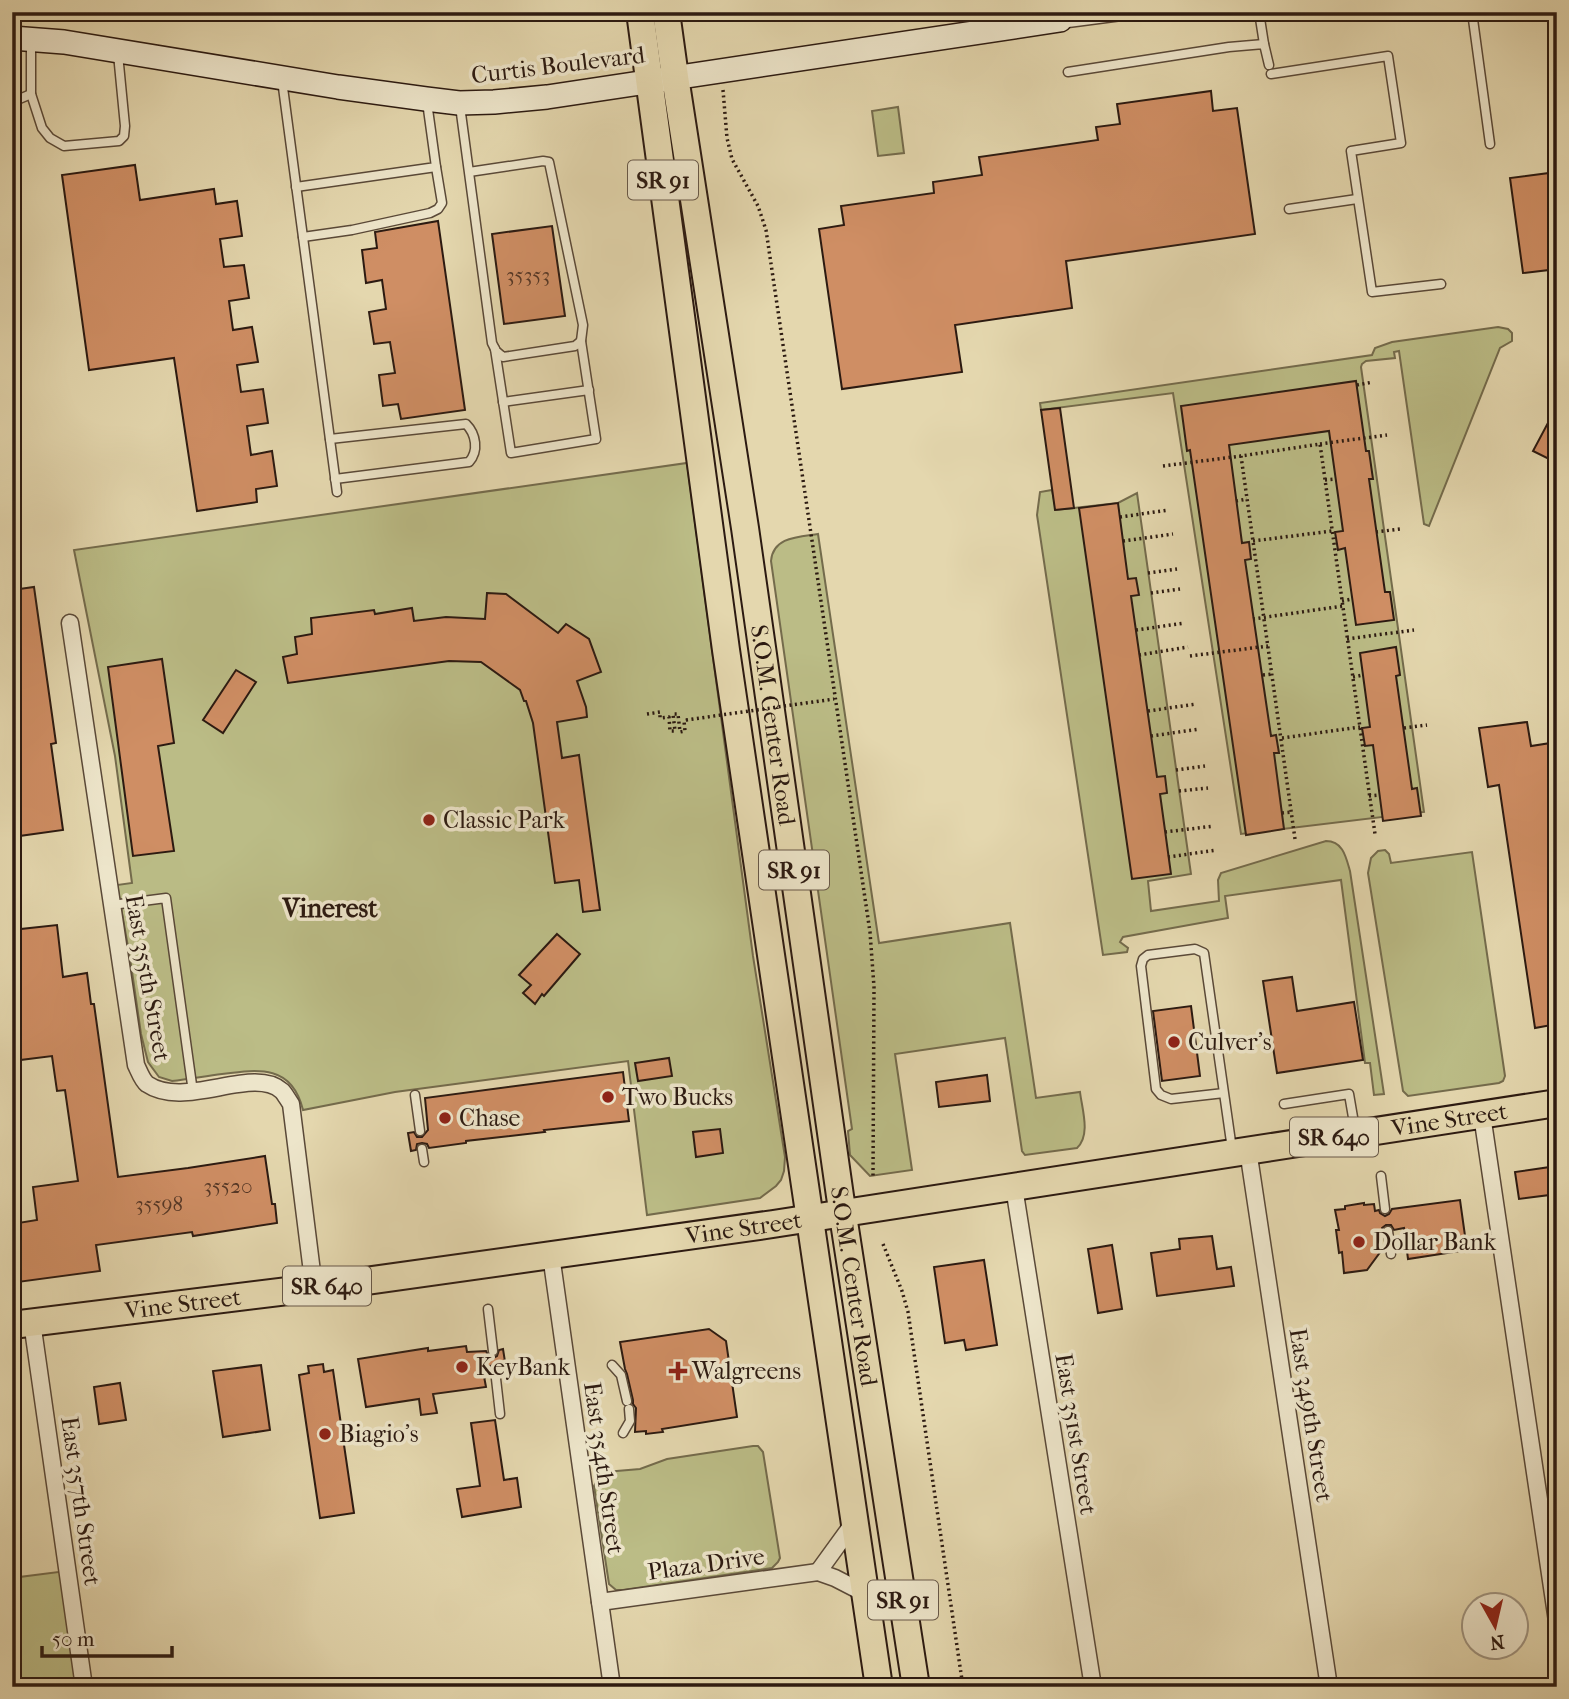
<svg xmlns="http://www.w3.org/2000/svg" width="1569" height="1699" viewBox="0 0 1569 1699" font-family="'IM FELL French Canon',serif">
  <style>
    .green { fill: #bbbc86; stroke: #746b4c; stroke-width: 2 }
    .building { fill: #cf8e64; stroke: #2c1a11; stroke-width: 2 }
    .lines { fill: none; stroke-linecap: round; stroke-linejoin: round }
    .lane-casing { stroke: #5a4938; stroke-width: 11 }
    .street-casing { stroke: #5a4938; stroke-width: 19 }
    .secondary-casing { stroke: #2c1a11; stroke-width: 26 }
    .primary-casing { stroke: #2c1a11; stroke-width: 30 }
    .path { stroke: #2c1a11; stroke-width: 3.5; stroke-dasharray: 2 3.5; stroke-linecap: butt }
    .lane { stroke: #ede5ca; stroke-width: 8 }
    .street { stroke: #ede5ca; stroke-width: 16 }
    .secondary { stroke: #ede5ca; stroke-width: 23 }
    .primary { stroke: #e4d7ae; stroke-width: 26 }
    .path-bridge { stroke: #2c1a11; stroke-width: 3.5; stroke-dasharray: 2 3.5; stroke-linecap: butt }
    .poi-dot { fill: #8f2418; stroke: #ede5ca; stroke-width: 2.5 }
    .labels { text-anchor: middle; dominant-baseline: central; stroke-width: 7; stroke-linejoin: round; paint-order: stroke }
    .number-label { font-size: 21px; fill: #553726 }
    .shield { fill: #ede5ca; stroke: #665748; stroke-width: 2 }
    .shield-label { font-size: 23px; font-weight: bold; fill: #2c1a11 }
    .street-label { font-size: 24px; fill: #2c1a11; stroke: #ede5ca }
    .poi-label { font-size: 24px; fill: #2c1a11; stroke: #ede5ca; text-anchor: start }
    .neighbourhood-label { font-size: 26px; font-weight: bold; fill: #2c1a11; stroke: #ede5ca }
  </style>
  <rect width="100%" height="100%" fill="#e4d7ae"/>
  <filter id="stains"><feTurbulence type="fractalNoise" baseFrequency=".00286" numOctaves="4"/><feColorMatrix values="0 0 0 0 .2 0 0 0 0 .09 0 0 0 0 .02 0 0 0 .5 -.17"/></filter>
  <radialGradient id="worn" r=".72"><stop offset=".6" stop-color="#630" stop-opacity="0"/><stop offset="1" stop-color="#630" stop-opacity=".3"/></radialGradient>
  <g class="green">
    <path d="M898,107L904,153L878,156L872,111Z"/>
    <path d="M1498,327L1508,329L1512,333V341L1500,348L1429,526L1424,524L1399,351L1394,352L1395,358L1366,361L1362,364L1361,367L1424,812L1241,834L1173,393L1041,410L1040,403L1372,355L1375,348L1392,342Z"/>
    <path d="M687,463L753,956L785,1157L784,1171L781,1180L776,1186L760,1198L647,1215L628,1061L395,1092L303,1110C292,1065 260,1069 222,1074C206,1076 189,1079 172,1081L159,1077L148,1062L141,1034L130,958L117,885L132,883L115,756L74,550Z"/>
    <path d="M1052,490L1056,510L1118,503L1137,493L1191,874L1148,881L1151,911L1219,901L1218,880L1221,873L1326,841C1343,841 1346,857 1350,871L1384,1094L1374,1095L1370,1063H1365L1341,880L1225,896L1228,918L1123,937L1120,942L1128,948L1127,952L1103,955L1037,515L1040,492Z"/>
    <path d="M818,534L879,943L1010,923L1036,1098L1080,1092C1082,1109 1091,1135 1077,1148L1025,1155L1022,1151L1005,1038L895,1054L912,1170L870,1176L850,1155L848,1131L852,1129L771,561C773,537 798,537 818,534Z"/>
    <path d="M1385,850L1389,854L1391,863L1472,852L1505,1076L1503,1081L1499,1083L1408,1096L1403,1091L1368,873L1371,858L1378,851Z"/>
    <path d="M753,1446H758L763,1452L780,1558L778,1562L772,1568L623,1590H616L609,1584L594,1486L600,1475L605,1472L640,1469L667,1459Z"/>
    <path d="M66,1571L81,1687H12V1578Z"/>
  </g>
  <g class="building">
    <path d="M1211,91L1213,111L1237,108L1255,234L1066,261L1072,308L955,325L962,372L842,389L819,229L844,225L841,206L934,193L933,182L982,175L979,157L1098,140L1096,127L1120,124L1117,104Z"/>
    <path d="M135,165L140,200L214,189L216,204L237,201L242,236L220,239L224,267L244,265L249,298L229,301L233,330L252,327L258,362L237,365L241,392L263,389L268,423L247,426L251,455L272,451L277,486L256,489L257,502L197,511L174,358L89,370L62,175Z"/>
    <path d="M1557,172V269L1523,273L1510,178Z"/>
    <path d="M438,221L465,410L401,419L398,404L383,406L379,375L395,373L390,342L374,344L369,312L386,309L382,280L366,283L362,250L377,248L375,232Z"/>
    <path d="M552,226L565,316L504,324L492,234Z"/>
    <path d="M1356,381L1366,451H1369L1373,479H1369L1385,592H1390L1394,620L1356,625L1345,548L1338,550L1335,532L1343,531L1329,431L1229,445L1242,543L1249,542L1251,559L1245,560L1271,736L1276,735L1279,753H1274L1284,829L1246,835L1190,450L1187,451L1181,406Z"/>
    <path d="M1557,406V463L1533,451Z"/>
    <path d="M1060,408L1074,508L1055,510L1041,410Z"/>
    <path d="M1118,503L1128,579L1136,578L1139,595L1131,596L1157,777L1165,776L1167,793L1160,794L1171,874L1132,879L1079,508Z"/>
    <path d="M34,587L56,743L51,744L63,830L12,837V590Z"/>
    <path d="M487,593L506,594L558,633L566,624L589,639L601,672L577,681L586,707L587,717L557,722L562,758L579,755L600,910L583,912L579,880L555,883L533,723L526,701H524L520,690L481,662L449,661L288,683L283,657L297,654L295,637L312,634L311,618L374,610L375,614L412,608L414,621L446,617L485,619Z"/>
    <path d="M1396,647L1400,675L1396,676L1412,789L1417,788L1421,816L1383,821L1373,745L1365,746L1362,728L1370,727L1360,653Z"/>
    <path d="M162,659L174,743L158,746L174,851L133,856L108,667Z"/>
    <path d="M236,670L256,682L223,733L203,720Z"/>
    <path d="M1527,722L1531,746L1557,742V1024L1535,1028L1499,785L1488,787L1479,728Z"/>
    <path d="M57,925L63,977L87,973L91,1004H94L118,1177L188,1168L265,1156L272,1204H275L277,1223L193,1236L192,1232L96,1245L100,1271L18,1282L12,1241V1224L37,1220L33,1187L78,1181L65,1090L57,1091L52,1056L12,1061V930Z"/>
    <path d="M557,934L580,954L544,996L542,994L535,1004L523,993L531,985L519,975Z"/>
    <path d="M1292,977L1297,1011L1354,1002L1363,1060L1277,1073L1263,981Z"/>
    <path d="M1191,1006L1200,1076L1162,1081L1153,1011Z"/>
    <path d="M669,1058L672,1076L638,1081L635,1063Z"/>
    <path d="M623,1072L629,1121L544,1130L545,1132L466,1141V1143L429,1148L427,1144L422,1143L417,1144L416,1150L411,1151L408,1133L414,1132L417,1137H422L428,1130L425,1098Z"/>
    <path d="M987,1075L990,1101L939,1107L936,1082Z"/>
    <path d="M720,1129L723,1153L696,1157L693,1132Z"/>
    <path d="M1557,1166V1194L1519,1199L1515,1172Z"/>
    <path d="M1460,1200L1467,1250L1408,1259L1404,1228L1394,1230L1391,1225H1386L1382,1228V1232L1378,1233L1381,1251L1367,1270L1344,1273L1342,1252L1339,1253L1336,1230H1339L1335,1210L1345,1209V1206L1364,1203V1205L1374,1204L1375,1211L1379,1210L1380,1213L1385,1216L1389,1214L1392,1209Z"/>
    <path d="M1212,1236L1217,1269L1231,1267L1234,1286L1157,1296L1151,1253L1180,1249L1179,1239Z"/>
    <path d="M1112,1245L1122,1309L1098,1313L1088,1249Z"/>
    <path d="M984,1260L997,1345L966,1350L964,1340L945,1343L934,1267Z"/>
    <path d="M709,1329L726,1341L737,1417L662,1429L663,1432L646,1434V1431L635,1432L636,1408L633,1404V1400L627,1374L625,1369L620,1342Z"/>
    <path d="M466,1346L467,1352L486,1351L488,1355L493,1358L497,1356L499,1350L503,1349L506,1368L501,1369L498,1364H494L489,1367L488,1370L483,1371L486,1387L433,1394L437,1413L421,1415L419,1399L366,1407L358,1359L428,1348V1351Z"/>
    <path d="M323,1364L324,1372L333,1370L354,1513L320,1518L299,1375L309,1373L308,1366Z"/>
    <path d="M261,1365L270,1430L223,1437L213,1371Z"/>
    <path d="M120,1383L126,1420L99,1424L94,1387Z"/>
    <path d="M495,1420L504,1480L517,1478L521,1507L462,1517L457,1489L480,1486L471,1423Z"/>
  </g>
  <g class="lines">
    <g class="lane-casing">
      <g id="lane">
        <path d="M1259,12L1264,44"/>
        <path d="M1472,12L1490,144"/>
        <path d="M31,41V94L42,128L50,138L64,146L119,141L124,136L125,126L118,54"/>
        <path d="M1068,72L1229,47L1264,44L1269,65"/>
        <path d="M1271,74L1388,56L1401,143L1351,151L1372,292L1441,284"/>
        <path d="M282,80L337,492"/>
        <path d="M12,100H17L31,94"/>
        <path d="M460,106L492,343L496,351L503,357L575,346L581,341L583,325L549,162L543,161L469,172"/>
        <path d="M296,187L436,167L427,102"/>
        <path d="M1289,209L1357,199"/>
        <path d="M303,237L352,230L430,213L438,209L442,203L436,167"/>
        <path d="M495,349L511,453L596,439L581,341"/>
        <path d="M503,402L589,390"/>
        <path d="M330,439L466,424C476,434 479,451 469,462L335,479"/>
        <path d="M112,905L166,898L193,1092"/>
        <path d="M1224,1093L1171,1099L1161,1095L1156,1089L1141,966L1143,959L1148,955L1195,949L1204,953L1232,1149"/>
        <path d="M415,1095L420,1131"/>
        <path d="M1284,1104L1349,1094L1355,1129"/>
        <path d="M422,1149L424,1162"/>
        <path d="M1381,1176L1385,1209"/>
        <path d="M1388,1231L1391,1254"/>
        <path d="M488,1309L493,1351"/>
        <path d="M612,1365L621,1375L627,1401"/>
        <path d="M495,1370L500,1414"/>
        <path d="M623,1433L630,1421L629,1409"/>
      </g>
    </g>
    <g class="street-casing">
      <g id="street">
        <path d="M1060,20L1121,12"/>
        <path d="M70,623L136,1065C139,1071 142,1080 147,1084C185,1110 253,1065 282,1091C285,1094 288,1100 291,1104L314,1288"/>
        <path d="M1482,1115L1557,1621"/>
        <path d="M1248,1150L1329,1687"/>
        <path d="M1014,1187L1093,1687"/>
        <path d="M551,1255L612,1687"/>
        <path d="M32,1322L84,1687"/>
        <path d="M818,1572L855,1521"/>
        <path d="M600,1602L818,1572L835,1578L866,1594"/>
      </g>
    </g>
    <g class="secondary-casing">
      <path id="secondary" d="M12,38L64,42L338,87L426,99L459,103L494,102L547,97L1060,20L1059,12"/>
    </g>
    <g class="primary-casing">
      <g id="primary">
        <path d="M640,12L726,650L879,1687"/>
        <path id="s1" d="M666,12L675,77L745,528L840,1196L916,1687"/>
        <path id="s2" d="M12,1325L337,1285L773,1224L1557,1103"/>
      </g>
    </g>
    <g class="path">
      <path d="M723,90L727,138L732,159L758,206L766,230L870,932L874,987L873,1178"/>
      <path d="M1357,385L1373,382"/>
      <path d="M1320,444L1387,435"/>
      <path d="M1163,466L1241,456"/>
      <path d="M1325,480L1336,479"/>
      <path d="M1236,501L1247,499"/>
      <path d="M1120,517L1169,510"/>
      <path d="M1376,532L1400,529"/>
      <path d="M1123,541L1173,534"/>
      <path d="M1253,541L1332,531"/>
      <path d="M1148,573L1177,569"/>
      <path d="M1151,593L1180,589"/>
      <path d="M1342,601L1352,599"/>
      <path d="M1253,619L1343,606"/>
      <path d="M1136,630L1185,623"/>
      <path d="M1347,639L1414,630"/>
      <path d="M1139,655L1188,647"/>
      <path d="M1190,656L1268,646"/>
      <path d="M1263,675L1272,674"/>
      <path d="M1353,677L1363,675"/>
      <path d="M1148,711L1196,704"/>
      <path d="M647,714L660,712V718L669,717L670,731H675L673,714H678L680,732L685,731L684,721L686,720"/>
      <path d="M1404,728L1427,725"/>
      <path d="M1151,736L1200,729"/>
      <path d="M1282,738L1360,727"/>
      <path d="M1176,770L1205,766"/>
      <path d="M1179,791L1208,788"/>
      <path d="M1369,796L1380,795"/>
      <path d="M1282,813L1292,812"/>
      <path d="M1165,832L1214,826"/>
      <path d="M1295,839L1241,456L1320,444L1375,834"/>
      <path d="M1168,857L1217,850"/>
      <path d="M883,1244L902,1291L908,1312L963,1687"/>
    </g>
    <use href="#lane" class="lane"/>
    <use href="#street" class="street"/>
    <use href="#secondary" class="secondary"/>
    <use href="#primary" class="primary"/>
    <path class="path-bridge" d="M686,720L834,699"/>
  </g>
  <g class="poi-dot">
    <circle cx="429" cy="820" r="7"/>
    <circle cx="1174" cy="1042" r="7"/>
    <circle cx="608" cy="1097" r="7"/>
    <circle cx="445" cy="1118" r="7"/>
    <circle cx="1359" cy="1242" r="7"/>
    <circle cx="462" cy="1367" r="7"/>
    <path d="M674.5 1360.5h7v7h7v7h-7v7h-7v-7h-7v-7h7z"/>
    <circle cx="325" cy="1434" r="7"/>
  </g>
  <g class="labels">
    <g class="number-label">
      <text x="528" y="275">35353</text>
      <text x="228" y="1186">35520</text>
      <text x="159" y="1204">35598</text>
    </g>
    <g class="shield">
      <rect x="628" y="160.5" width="70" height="39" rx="5"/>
      <rect x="759" y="850.5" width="70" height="39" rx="5"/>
      <rect x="1290" y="1117.5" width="88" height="39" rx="5"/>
      <rect x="283" y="1266.5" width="88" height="39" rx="5"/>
      <rect x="868" y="1580.5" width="70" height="39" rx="5"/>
    </g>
    <g class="shield-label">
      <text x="663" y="180">SR 91</text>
      <text x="794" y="870">SR 91</text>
      <text x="1334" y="1137">SR 640</text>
      <text x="327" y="1286">SR 640</text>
      <text x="903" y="1600">SR 91</text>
    </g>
    <g class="street-label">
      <text transform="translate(558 65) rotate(-7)">Curtis Boulevard</text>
      <text stroke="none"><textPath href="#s1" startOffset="721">S.O.M. Center Road</textPath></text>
      <text transform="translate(148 978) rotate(80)">East 355th Street</text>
      <text stroke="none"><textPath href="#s2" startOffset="1452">Vine Street</textPath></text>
      <text stroke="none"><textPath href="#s2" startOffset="738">Vine Street</textPath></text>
      <text stroke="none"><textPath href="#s1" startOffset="1288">S.O.M. Center Road</textPath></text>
      <text stroke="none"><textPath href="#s2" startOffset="172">Vine Street</textPath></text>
      <text transform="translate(1311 1415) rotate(81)">East 349th Street</text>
      <text transform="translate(1076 1434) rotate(81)">East 351st Street</text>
      <text transform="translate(604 1468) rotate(82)">East 354th Street</text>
      <text transform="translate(81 1501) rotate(82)">East 357th Street</text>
      <text transform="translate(706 1564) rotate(-8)">Plaza Drive</text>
    </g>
    <g class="poi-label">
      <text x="443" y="820">Classic Park</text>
      <text x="1188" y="1042">Culver's</text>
      <text x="622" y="1097">Two Bucks</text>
      <text x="459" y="1118">Chase</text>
      <text x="1373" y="1242">Dollar Bank</text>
      <text x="476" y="1367">KeyBank</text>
      <text x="692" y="1371">Walgreens</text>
      <text x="339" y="1434">Biagio's</text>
    </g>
    <g class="neighbourhood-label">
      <text x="330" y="908">Vinerest</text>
    </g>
  </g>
  <rect width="1569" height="1699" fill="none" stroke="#e4d7ae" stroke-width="42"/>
  <rect x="14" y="14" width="1541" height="1671" fill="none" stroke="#2c1a11" stroke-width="3.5"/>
  <rect x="21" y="21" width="1527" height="1657" fill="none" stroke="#2c1a11" stroke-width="2"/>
  <g transform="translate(1495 1626) rotate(172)"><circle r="33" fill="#ede5ca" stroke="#a09480" stroke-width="2"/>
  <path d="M0-5L12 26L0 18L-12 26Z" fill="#8f2418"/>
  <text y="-10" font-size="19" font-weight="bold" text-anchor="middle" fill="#2c1a11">N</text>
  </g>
  <path d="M42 1646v10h130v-10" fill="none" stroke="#2c1a11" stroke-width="3.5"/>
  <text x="52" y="1646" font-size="21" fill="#2c1a11" stroke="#ede5ca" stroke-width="5" paint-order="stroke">50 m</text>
  <rect width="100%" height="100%" filter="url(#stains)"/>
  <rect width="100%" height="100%" fill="url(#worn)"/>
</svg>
